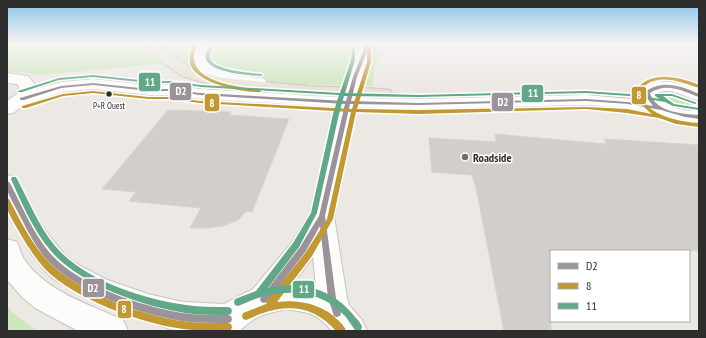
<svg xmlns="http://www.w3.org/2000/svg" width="706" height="338" viewBox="0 0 706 338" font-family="'PT Sans Narrow',sans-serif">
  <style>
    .green { fill: #cee6be }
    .building { fill: #d1cecb; stroke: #d7d4d0 }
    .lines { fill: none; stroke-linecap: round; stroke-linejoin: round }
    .secondary-casing { stroke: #c5c4c5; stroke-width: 2 }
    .trunk-casing { stroke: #c6c5c4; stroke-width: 2 }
    .secondary { fill: #fcfcfb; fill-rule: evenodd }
    .trunk { fill: #e9e2d6; fill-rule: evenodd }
    .secondary-bridge-casing { stroke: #c5c4c5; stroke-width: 18; stroke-linecap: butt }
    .secondary-bridge { stroke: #fcfcfb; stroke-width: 16 }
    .bus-1-casing { stroke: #fff; stroke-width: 3 }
    .bus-2-casing { stroke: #fff; stroke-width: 3 }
    .bus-3-casing { stroke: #fff; stroke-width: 3 }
    .bus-1 { fill: #9b9399; fill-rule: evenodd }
    .bus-2 { fill: #c19831; fill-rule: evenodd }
    .bus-3 { fill: #60a887; fill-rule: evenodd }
    .bus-dot { fill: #2e2e2e; stroke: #fff; stroke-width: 1.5 }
    .poi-dot { fill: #706f6e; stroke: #fff; stroke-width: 1.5 }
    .labels { text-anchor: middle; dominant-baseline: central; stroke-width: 3; stroke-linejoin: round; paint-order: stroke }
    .far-bus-label { font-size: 9px; fill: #2e2e2e; stroke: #fff }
    .poi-label { font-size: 12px; font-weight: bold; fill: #2e2e2e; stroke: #fff; text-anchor: start }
    .line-badge { stroke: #fff; stroke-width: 1.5 }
    .badge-label { font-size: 11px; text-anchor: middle; font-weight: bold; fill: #fff }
  </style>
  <rect width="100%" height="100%" fill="#ece8e4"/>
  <g class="green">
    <path d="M7,44H387L376,63L372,86L308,84L289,93L225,89L178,75L160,64L40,75L22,72L7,73Z"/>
    <path d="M668,93L679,95L692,103V105C683,111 667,105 661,98V95Z"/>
    <path d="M7,306L12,312L37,331H7Z"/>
  </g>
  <g class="building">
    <path d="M168,110L231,112L229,115L289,119L252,212L246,211L238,220L223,226L206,228H190L201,208L129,201L136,192L102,189Z"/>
    <path d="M495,134L607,144L604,139L699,145V251H551V331H504L476,188L472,175L432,172L429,138L496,142Z"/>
  </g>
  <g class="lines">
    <g class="secondary-casing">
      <g id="secondary">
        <path d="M197,44H211C209,48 206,52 206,56C206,75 251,76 265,79L267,83L265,87C248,91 188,79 191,55C192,52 195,47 197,44Z"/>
        <path d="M361,44H375L363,77L361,80L355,82L349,80L347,77Z"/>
        <path d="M7,73L28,76L36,86V89L61,82L93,79L149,85H171L200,89L340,97L419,99L586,95L642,100L638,95C640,72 687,84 699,89V101C686,98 669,85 656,94C664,108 684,111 699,111V123L677,120L657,113L628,108L586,105L419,109L340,107L200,99L171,95H149L93,89L63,92L28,103L13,113L7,114V101L18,93L19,87L17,84L7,83Z"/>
        <path d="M344,110L351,112L353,116L334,216L347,298L349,305L362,320L367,331H332L319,318L309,313L286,309L265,314L254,319L239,331H177L130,316L84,297L55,280L45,271L31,253L7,208V175L15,177L37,218L50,237L65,255L75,263L105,279L148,294L183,302L224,304L253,289L293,241L310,214L335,116L337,112ZM313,256L316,287L294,282L313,257Z"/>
        <path d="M7,239L17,242C19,247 21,254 24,259C46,292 89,304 123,320L128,331H78L35,308L23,298L7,280Z"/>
      </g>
    </g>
    <g class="trunk-casing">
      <g id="trunk">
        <path d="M145,44H160L171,55L194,70L222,78L307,86L384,89L390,90L393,94L390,98L384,99L307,96L221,88L182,76L161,61Z"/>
        <path d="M362,44H377C373,50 370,51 363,49L361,46Z"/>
      </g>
    </g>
    <use href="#secondary" class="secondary"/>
    <use href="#trunk" class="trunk"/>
    <g class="secondary-bridge-casing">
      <path id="secondary-bridge" d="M344,116L355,77"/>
    </g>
    <use href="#secondary-bridge" class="secondary-bridge"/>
    <g class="bus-1-casing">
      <g id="bus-1">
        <path d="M366,44H370L357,77L351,101L419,103L586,99L628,102L653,106L647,98L645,92C661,79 682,86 699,94V97C681,91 668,82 650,93C655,112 682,114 699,115V119L685,117L661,110L628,104L586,101L419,105L350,104L325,216L336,298L341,313L340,316L337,317L334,316L328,298L320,226L306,251L267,302L264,303L261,302L260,299L300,247L319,216L345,104L200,95L171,91H149L93,85L61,88L24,100H20V98L61,86L93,83L149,89H171L200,93L346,101L353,77Z"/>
        <path d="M7,181L10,183C22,206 32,231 49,252C77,285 140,306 182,313C197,315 213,315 228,315L231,316L232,319L231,322L228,323C213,323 197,323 182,321C142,315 83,294 52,265C39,253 30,236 22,220C18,212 10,198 7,190C7,187 7,184 7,181Z"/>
      </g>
    </g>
    <g class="bus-2-casing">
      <g id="bus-2">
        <path d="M193,44H197C196,48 194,52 194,56C192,83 241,87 259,90L261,91V92C243,93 202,84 192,68C187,60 191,52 193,44Z"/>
        <path d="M367,44H371V62L357,109L419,110L586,107L627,109L652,114C643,107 636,100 637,89C651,70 680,77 699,85V88C680,82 658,72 641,89C640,115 680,122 699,123V127L676,124L659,118L627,113L586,109L419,114L356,112L333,219L312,256L277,302C299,299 323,304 339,321C342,324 345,327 346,331H336C315,307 290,303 260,314C255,316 251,318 246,320L243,319L242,316L243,313L266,304L267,301L306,252L327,219L351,112L200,103L170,99H148L93,93L63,96L26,108H22V106L63,94L93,91L148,97H170L200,101L352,109L367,62Z"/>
        <path d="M7,199H9C20,220 30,241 46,259C74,291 140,315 182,321C197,323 213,323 228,323L231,324L232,327L231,330L229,331C213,331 198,331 183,329C143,324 74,299 45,269C36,259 28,247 21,235C17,228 9,215 7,208C6,205 7,201 7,199Z"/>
      </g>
    </g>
    <g class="bus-3-casing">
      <g id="bus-3">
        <path d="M210,47L213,48C212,50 209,54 210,57C210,70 251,73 261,74L263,75L261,76C248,75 211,73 206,59C204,55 208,50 210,47Z"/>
        <path d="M352,47L355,48V60L345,93L419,95L586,91L629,94L660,99L655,96V94H672L697,103L695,104L672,96H663L674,104L699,108V110L673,106L665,102L629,96L586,93L419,97L344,96L339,114L317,213L299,247L268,288C300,279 335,290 355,317C358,320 361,323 362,327L361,330L359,331L355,330C351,325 348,319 344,315C321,290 285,288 255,299C249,301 244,304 238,306L235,305L234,302L235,299L256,291L293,243L311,213L333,114L339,95L201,87L172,83H149L93,77L59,80L22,92H18V91L59,78L93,75L149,81H172L201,85L340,93L351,60Z"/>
        <path d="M12,177H16C29,201 38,225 55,246C84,280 142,299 186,305C200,307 214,307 228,307L231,308L232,311L231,314L228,315C214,315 199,315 185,313C142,306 80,285 51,251C33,230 22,204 11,179Z"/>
      </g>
    </g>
    <use href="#bus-1" class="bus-1"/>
    <use href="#bus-2" class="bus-2"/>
    <use href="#bus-3" class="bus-3"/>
  </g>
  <linearGradient id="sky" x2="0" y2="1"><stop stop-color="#88c2ea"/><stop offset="0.48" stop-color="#f6f5f3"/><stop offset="1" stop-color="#f6f5f3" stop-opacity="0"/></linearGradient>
  <rect width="706" height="91" fill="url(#sky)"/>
  <circle class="bus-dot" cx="109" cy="94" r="3.5"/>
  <circle class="poi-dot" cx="465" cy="157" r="4"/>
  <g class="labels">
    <g class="far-bus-label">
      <text x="109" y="105">P+R Ouest</text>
    </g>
    <g class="poi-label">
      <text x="473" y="157">Roadside</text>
    </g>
  </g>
  <g class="line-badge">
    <rect x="138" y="72" width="23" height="20" rx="4" fill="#60a887"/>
    <rect x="169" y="82" width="23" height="19" rx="4" fill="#9b9399"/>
    <rect x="521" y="84" width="23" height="19" rx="4" fill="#60a887"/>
    <rect x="631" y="86" width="16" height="19" rx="4" fill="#c19831"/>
    <rect x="491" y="92" width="23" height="20" rx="4" fill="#9b9399"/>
    <rect x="204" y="93" width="16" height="19" rx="4" fill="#c19831"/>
    <rect x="82" y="278" width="23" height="20" rx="4" fill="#9b9399"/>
    <rect x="292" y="280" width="23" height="19" rx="4" fill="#60a887"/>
    <rect x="117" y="300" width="15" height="19" rx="4" fill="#c19831"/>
  </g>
  <g class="badge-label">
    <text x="150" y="86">11</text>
    <text x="181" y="95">D2</text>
    <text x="533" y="97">11</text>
    <text x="639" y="99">8</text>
    <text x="503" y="106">D2</text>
    <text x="212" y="107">8</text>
    <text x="93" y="292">D2</text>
    <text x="304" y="293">11</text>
    <text x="124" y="313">8</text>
  </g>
  <rect width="706" height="338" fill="none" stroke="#2e2e2e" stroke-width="16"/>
  <rect x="550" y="250" width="140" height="72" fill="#ffffff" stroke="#ababab"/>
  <rect x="558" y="263" width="20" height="6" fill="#9b9399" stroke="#ababab"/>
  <text x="586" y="270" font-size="12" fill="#2e2e2e">D2</text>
  <rect x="558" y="283" width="20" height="6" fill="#c19831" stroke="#ababab"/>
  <text x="586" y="290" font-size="12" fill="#2e2e2e">8</text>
  <rect x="558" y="303" width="20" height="6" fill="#60a887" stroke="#ababab"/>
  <text x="586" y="310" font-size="12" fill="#2e2e2e">11</text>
</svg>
